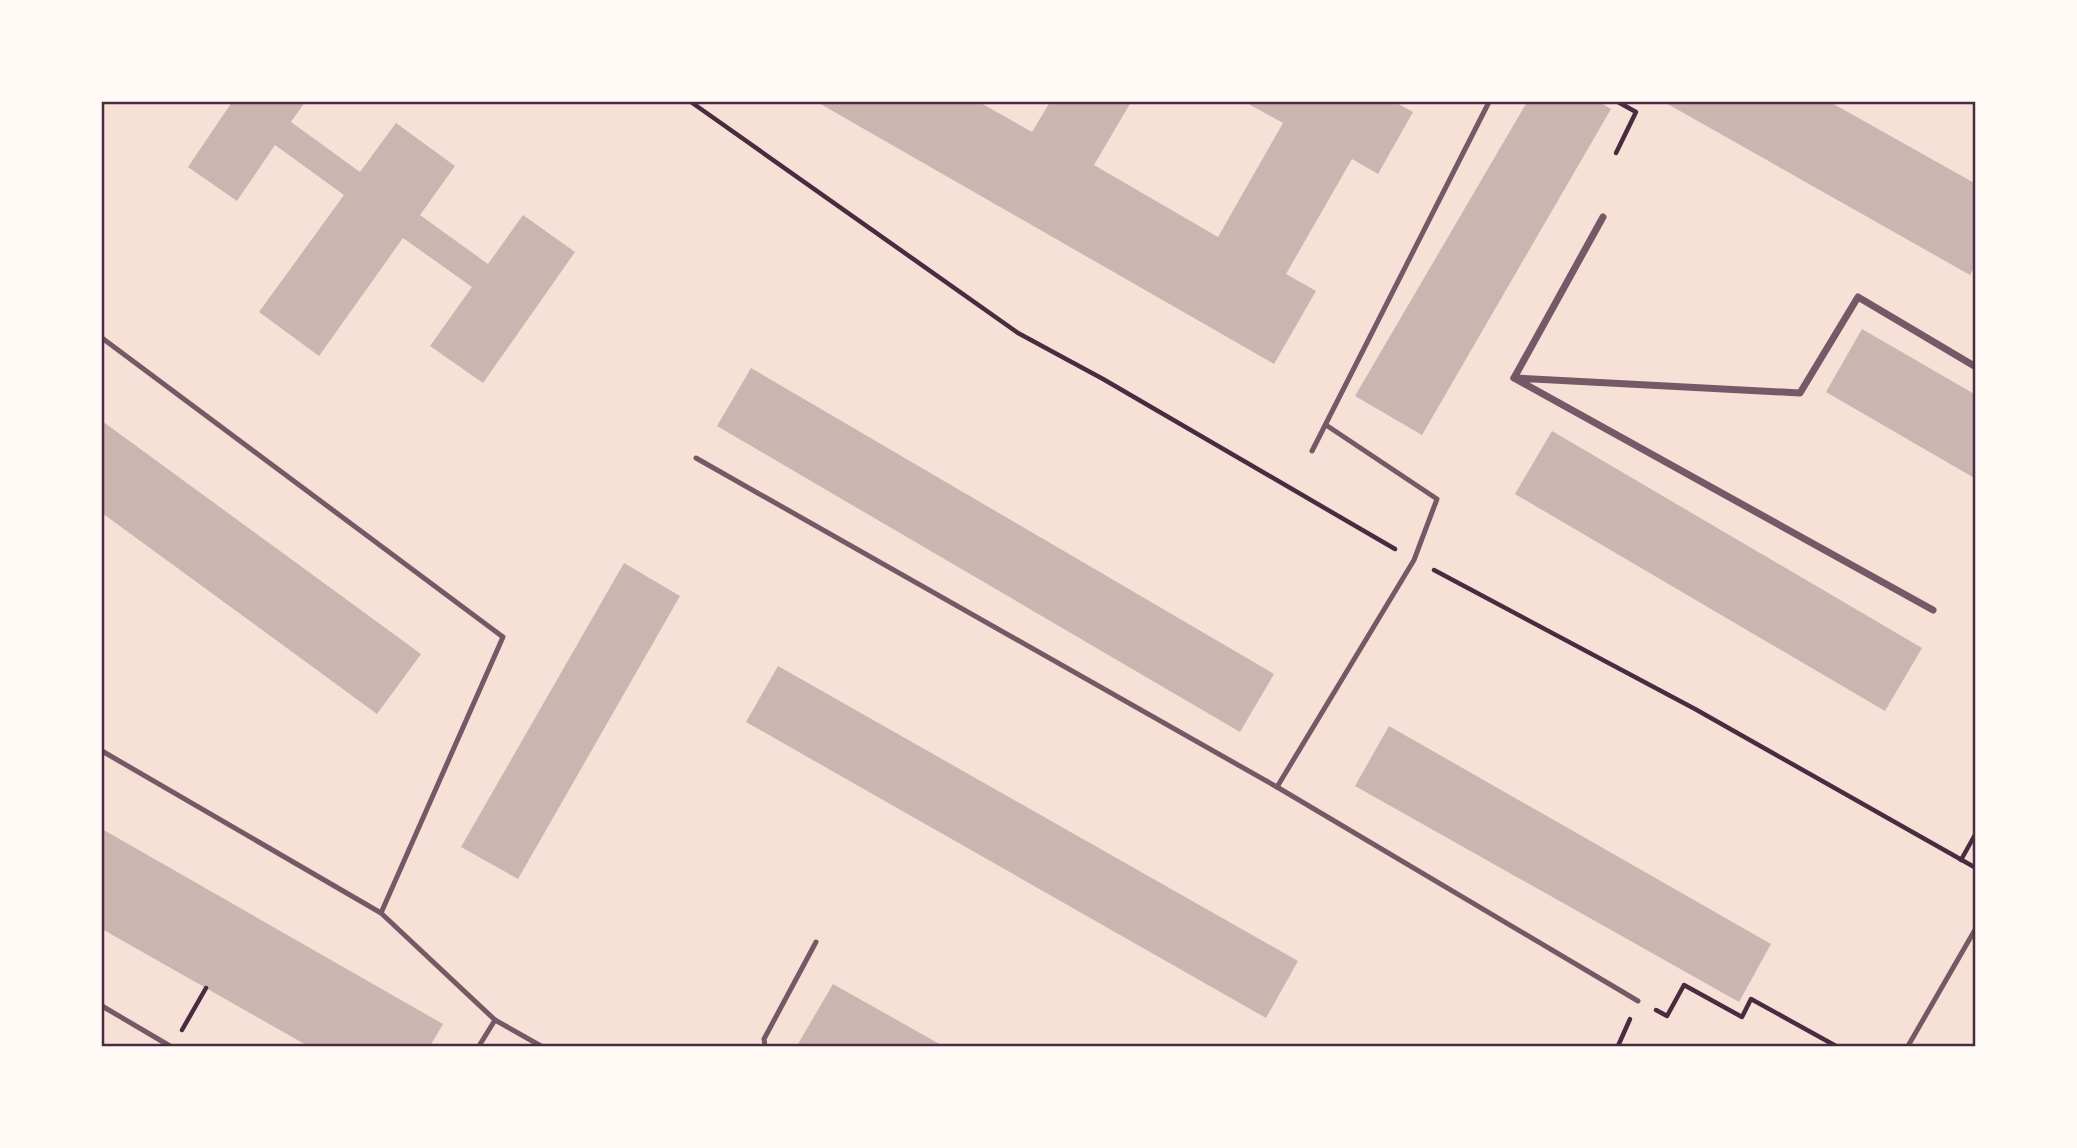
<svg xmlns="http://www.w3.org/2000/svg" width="2077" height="1148" viewBox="0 0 2077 1148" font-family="'Fira Sans',sans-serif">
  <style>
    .building { fill: #ccb4b1 }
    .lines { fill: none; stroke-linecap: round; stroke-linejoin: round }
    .path { stroke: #4a2c40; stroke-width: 4.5 }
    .service { stroke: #755966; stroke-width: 5 }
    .minor { stroke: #755966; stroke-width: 7 }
    .neatline { fill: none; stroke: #4a2c40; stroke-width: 2.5 }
  </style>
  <rect width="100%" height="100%" fill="#f7e1d7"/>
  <g class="building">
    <path d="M232,102H305L291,122L360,172L396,123L455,166L420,215L488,264L523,215L575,252L483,383L430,346L472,287L403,238L319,356L259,312L344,195L275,145L237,201L188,167Z"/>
    <path d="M817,102H979L1032,132L1050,102H1131L1094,165L1218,237L1283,123L1245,102H1395L1413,112L1378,174L1352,159L1286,274L1316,291L1274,364Z"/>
    <path d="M1527,102H1599L1611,109L1422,435L1355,396Z"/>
    <path d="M1664,102H1830L1976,184V264L1970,275Z"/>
    <path d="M1862,329L1976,395V479L1826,392Z"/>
    <path d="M751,368L1274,674L1240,732L717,426Z"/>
    <path d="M102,421L421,654L377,714L102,513Z"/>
    <path d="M1552,431L1922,648L1885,711L1515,494Z"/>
    <path d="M624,563L680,596L518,879L461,847Z"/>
    <path d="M778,666L1298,961L1266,1018L746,722Z"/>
    <path d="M1389,726L1771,944L1739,1002L1355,786Z"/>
    <path d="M102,829L443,1024L430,1046H308L102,929Z"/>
    <path d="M833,984L943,1046H803L798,1044Z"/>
  </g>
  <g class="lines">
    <g class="path">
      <path d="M691,102L1018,333L1103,379L1395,549"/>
      <path d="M1616,153L1636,112L1618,102"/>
      <path d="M1434,570L1695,709L1976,868"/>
      <path d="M1961,860L1976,833"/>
      <path d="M1656,1010L1667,1016L1684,985L1742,1017L1751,999L1836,1046"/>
      <path d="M182,1030L206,988"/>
      <path d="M1618,1046L1630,1019"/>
    </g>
    <g class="service">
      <path d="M102,338L503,637L381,913"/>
      <path d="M1312,451L1489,102"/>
      <path d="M696,458L1277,787L1638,1001"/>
      <path d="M102,751L381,913L495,1020L541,1046"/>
      <path d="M1277,787L1414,560L1437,499L1326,425"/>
      <path d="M102,1006L170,1046"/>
      <path d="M479,1046L495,1020"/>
      <path d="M765,1046L764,1039L816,942"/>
      <path d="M1908,1046L1976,928"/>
    </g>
    <g class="minor">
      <path d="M1514,378L1603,217"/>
      <path d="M1933,610L1514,378L1800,393L1858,297L1976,367"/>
    </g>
  </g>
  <rect width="2077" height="1148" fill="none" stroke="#fffaf5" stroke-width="206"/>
  <rect x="103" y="103" width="1871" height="942" class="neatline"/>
</svg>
